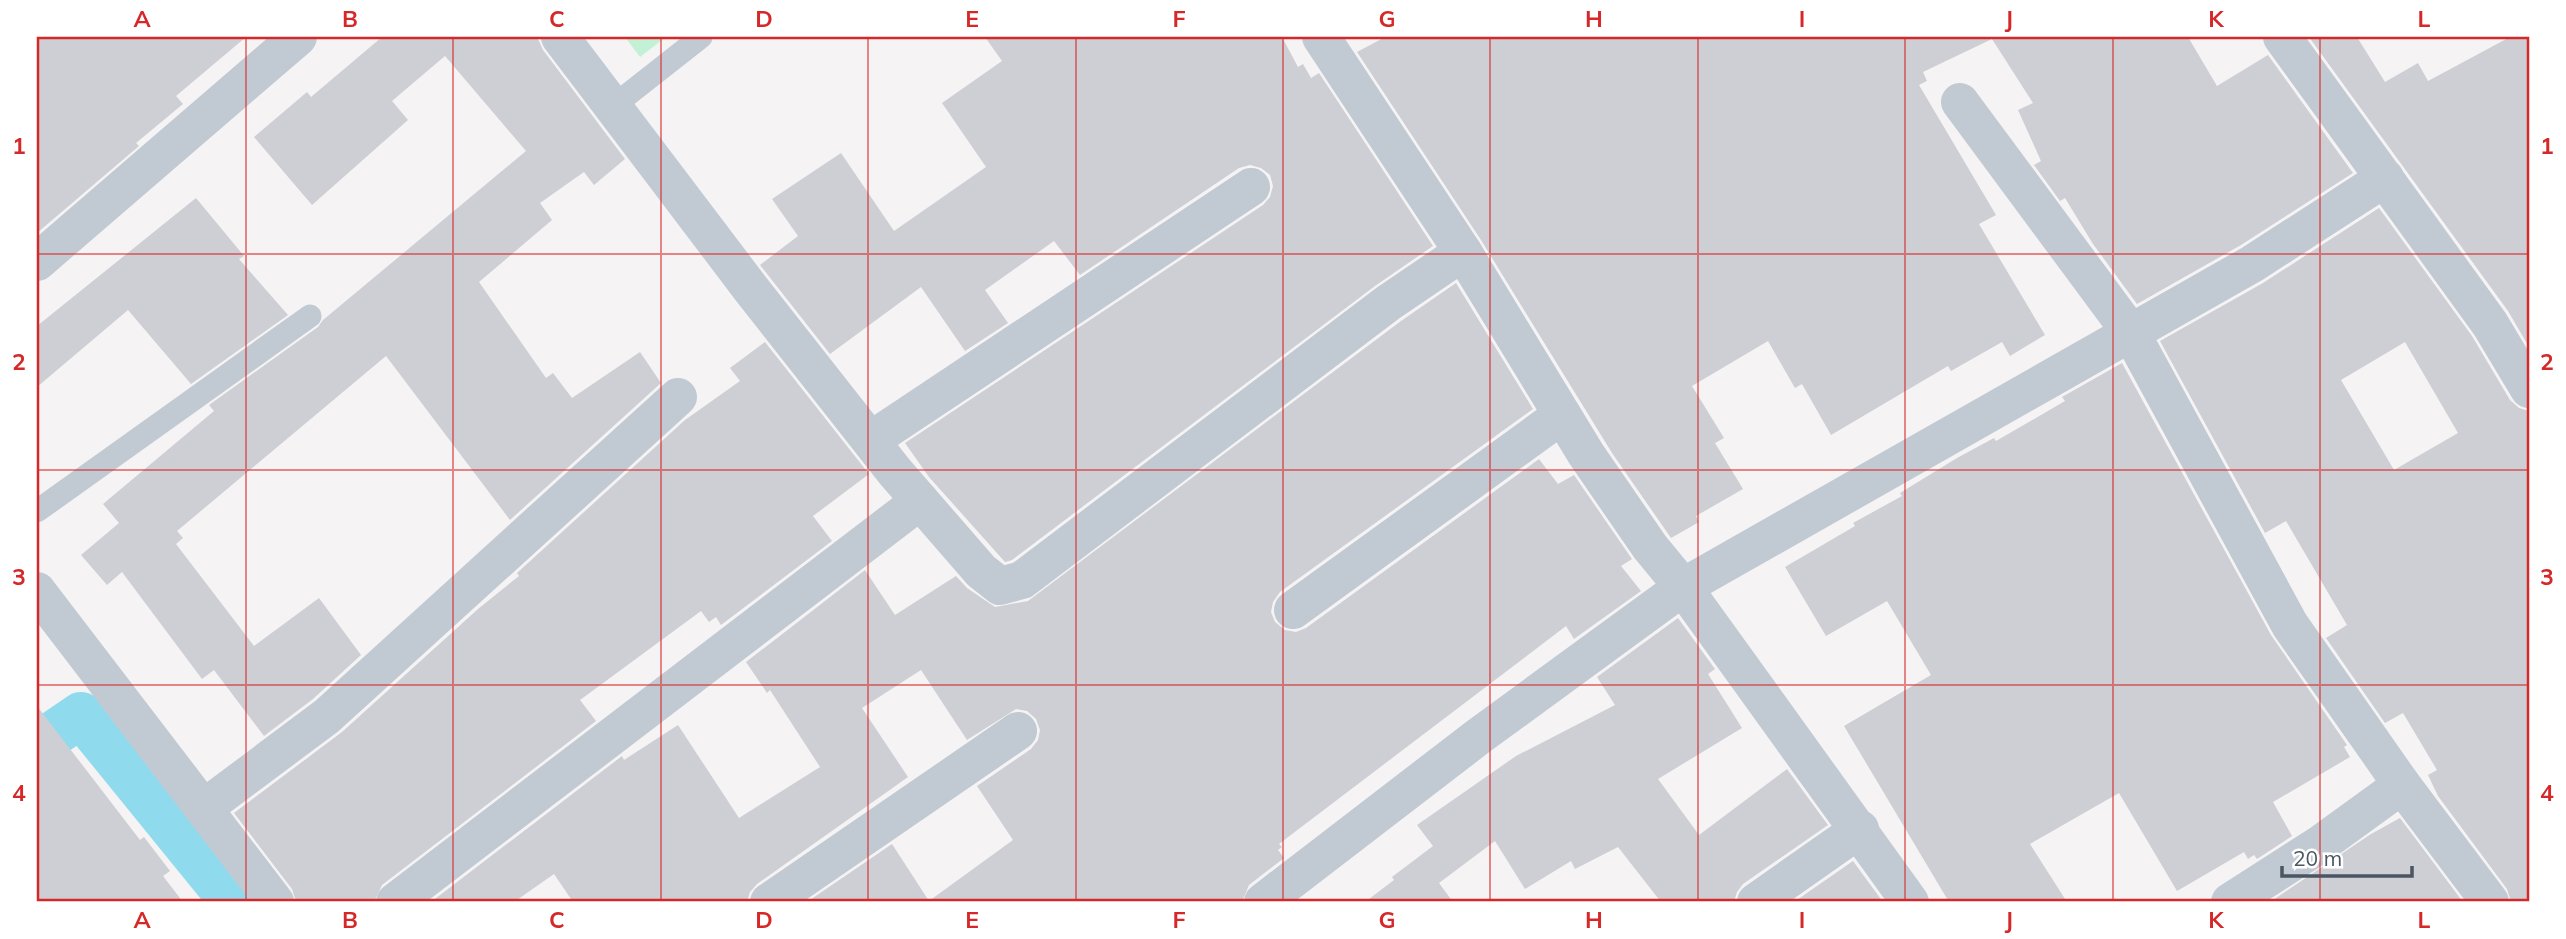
<svg xmlns="http://www.w3.org/2000/svg" width="2566" height="939" viewBox="0 0 2566 939" font-family="Mulish,sans-serif">
  <style>
    .green { fill: #c3f1d5 }
    .lines { fill: none; stroke-linecap: round; stroke-linejoin: round }
    .canal { stroke: #90daee; stroke-width: 46 }
    .building { fill: #cdcfd5; fill-rule: evenodd }
    .service { stroke: #c1cad2; stroke-width: 23 }
    .minor { stroke: #c1cad2; stroke-width: 38 }
    .tertiary { stroke: #c1cad2; stroke-width: 38 }
    .grid { fill: none; stroke: #d62828; stroke-width: 2; stroke-opacity: 0.55 }
    .neatline { fill: none; stroke: #d62828; stroke-width: 2.5 }
    .grid-label { font-size: 23px; text-anchor: middle; font-weight: bold; fill: #d62828 }
  </style>
  <rect width="100%" height="100%" fill="#f5f3f3"/>
  <path class="green" d="M625,37H666L640,57Z"/>
  <g class="lines">
    <path class="canal" d="M37,745L81,715L233,902"/>
  </g>
  <g class="building">
    <path d="M37,37H246L176,96L183,104L136,143L139,146L37,233Z"/>
    <path d="M382,37L538,39L543,50L625,159L594,185L584,172L540,203L552,220L479,282L546,378L553,373L572,398L640,352L661,383L510,520L386,356L177,531L183,538L176,544L254,646L319,598L361,655L313,699L264,736L214,670L202,679L122,572L107,585L81,555L119,523L103,504L214,411L209,405L318,327L323,320L526,151L445,56L392,101L408,120L312,205L254,137L307,92L311,97Z"/>
    <path d="M985,37H1282L1298,67L1303,64L1311,78L1319,73L1433,246L1375,286L1012,560L1005,562L929,477L905,443L1263,205L1270,197L1273,186L1270,175L1261,168L1250,165L1239,168L1080,275L1054,241L985,290L1008,323L965,351L921,287L830,354L760,265L798,236L772,199L841,153L894,231L986,167L942,103L1002,61Z"/>
    <path d="M1385,37H2188L2217,86L2268,55L2353,173L2241,245L2137,304L2093,244L2065,198L2060,201L2034,165L2041,161L2018,110L2033,103L1992,39L1923,72L1927,81L1919,85L1996,215L1979,224L2045,335L2010,356L2002,342L1951,371L1948,366L1831,435L1802,384L1795,388L1768,341L1692,386L1724,438L1715,443L1743,489L1696,516L1699,522L1671,538L1612,453L1481,240L1357,52Z"/>
    <path d="M2309,37H2357L2385,82L2418,63L2428,81L2510,37H2529V347L2508,311Z"/>
    <path d="M196,198L244,256L239,259L288,315L191,384L128,310L37,387V326Z"/>
    <path d="M2379,208L2472,336L2510,400L2519,408L2529,411V902H2511L2507,889L2438,796L2428,775L2437,770L2403,713L2385,723L2326,638L2347,625L2286,521L2265,533L2160,341L2263,283ZM2405,342L2458,433L2394,470L2341,380Z"/>
    <path d="M1456,283L1533,409L1280,592L1273,602L1271,612L1275,622L1285,630L1296,632L1306,628L1539,459L1558,484L1574,475L1632,559L1621,566L1641,591L1574,639L1566,626L1279,844L1282,847L1278,850L1284,858L1249,885L1242,902H807L892,844L929,901L1013,840L977,786L1031,749L1038,740L1040,730L1036,719L1027,711L1016,709L967,740L921,670L862,708L908,777L757,884L750,892L747,902H573L554,874L514,902H431L622,756L624,760L678,725L739,818L820,767L770,690L767,693L746,662L865,570L895,615L956,576L967,588L995,607L1028,601L1401,321Z"/>
    <path d="M765,342L869,474L813,516L832,541L721,625L716,617L709,622L701,611L580,700L596,721L382,885L374,902H296L292,889L234,813L342,732L478,609L519,576L517,573L685,420L740,381L730,368Z"/>
    <path d="M2122,363L2271,635L2347,745L2344,747L2350,757L2273,802L2292,836L2257,859L2254,855L2248,859L2244,852L2177,891L2119,793L2030,844L2067,902H1949L1844,726L1931,675L1887,601L1826,636L1785,567L1855,526L1853,523L1902,496L1900,493L1957,458L1994,438L1996,441L2065,401L2062,397Z"/>
    <path d="M1678,618L1715,669L1708,674L1742,728L1658,779L1699,835L1787,769L1828,825L1743,884L1737,892L1734,902H1661L1618,847L1575,869L1571,861L1525,889L1495,841L1439,883L1453,902H1365L1394,880L1392,877L1433,846L1417,825L1516,756L1615,705L1597,677Z"/>
    <path d="M37,706L140,840L144,837L170,871L163,876L183,902H37Z"/>
    <path d="M2400,818L2463,902H2270L2371,834Z"/>
    <path d="M1853,861L1883,902H1794Z"/>
  </g>
  <g class="lines">
    <g class="service">
      <path d="M612,107L701,37"/>
      <path d="M37,511L310,316"/>
    </g>
    <g class="minor">
      <path d="M560,37L751,289L895,472L981,571L1000,586L1022,580L1388,303L1463,252"/>
      <path d="M1321,37L1463,252L1586,454L1650,547L1683,587L1910,902"/>
      <path d="M2282,37L2490,324L2529,389"/>
      <path d="M1960,102L2131,333L2290,625L2402,785L2490,902"/>
      <path d="M37,262L298,37"/>
      <path d="M871,440L1251,187"/>
      <path d="M1293,610L1562,415"/>
      <path d="M204,808L327,716L678,397"/>
      <path d="M395,902L920,501"/>
      <path d="M769,902L1018,731"/>
      <path d="M1263,902L1479,736L1683,587L2252,264L2385,178"/>
      <path d="M1756,902L1860,829"/>
      <path d="M2230,902L2322,843L2402,785"/>
    </g>
    <path class="tertiary" d="M37,591L275,902"/>
  </g>
  <path class="grid" d="M246,37V902M453,37V902M661,37V902M868,37V902M1076,37V902M1283,37V902M1490,37V902M1698,37V902M1905,37V902M2113,37V902M2320,37V902M37,254H2529M37,470H2529M37,685H2529"/>
  <rect width="2566" height="939" fill="none" stroke="#ffffff" stroke-width="77"/>
  <path d="M2282 866v10h130v-10" fill="none" stroke="#4a5661" stroke-width="3.5"/>
  <text x="2293" y="866" font-size="21" fill="#4a5661" stroke="#ffffff" stroke-width="5" paint-order="stroke">20 m</text>
  <rect x="38" y="38" width="2490" height="862" class="neatline"/>
  <g class="grid-label">
    <text x="142" y="27">A</text>
    <text x="350" y="27">B</text>
    <text x="557" y="27">C</text>
    <text x="764" y="27">D</text>
    <text x="972" y="27">E</text>
    <text x="1179" y="27">F</text>
    <text x="1387" y="27">G</text>
    <text x="1594" y="27">H</text>
    <text x="1802" y="27">I</text>
    <text x="2009" y="27">J</text>
    <text x="2216" y="27">K</text>
    <text x="2424" y="27">L</text>
    <text x="19" y="154">1</text>
    <text x="2547" y="154">1</text>
    <text x="19" y="370">2</text>
    <text x="2547" y="370">2</text>
    <text x="19" y="585">3</text>
    <text x="2547" y="585">3</text>
    <text x="19" y="801">4</text>
    <text x="2547" y="801">4</text>
    <text x="142" y="928">A</text>
    <text x="350" y="928">B</text>
    <text x="557" y="928">C</text>
    <text x="764" y="928">D</text>
    <text x="972" y="928">E</text>
    <text x="1179" y="928">F</text>
    <text x="1387" y="928">G</text>
    <text x="1594" y="928">H</text>
    <text x="1802" y="928">I</text>
    <text x="2009" y="928">J</text>
    <text x="2216" y="928">K</text>
    <text x="2424" y="928">L</text>
  </g>
</svg>
